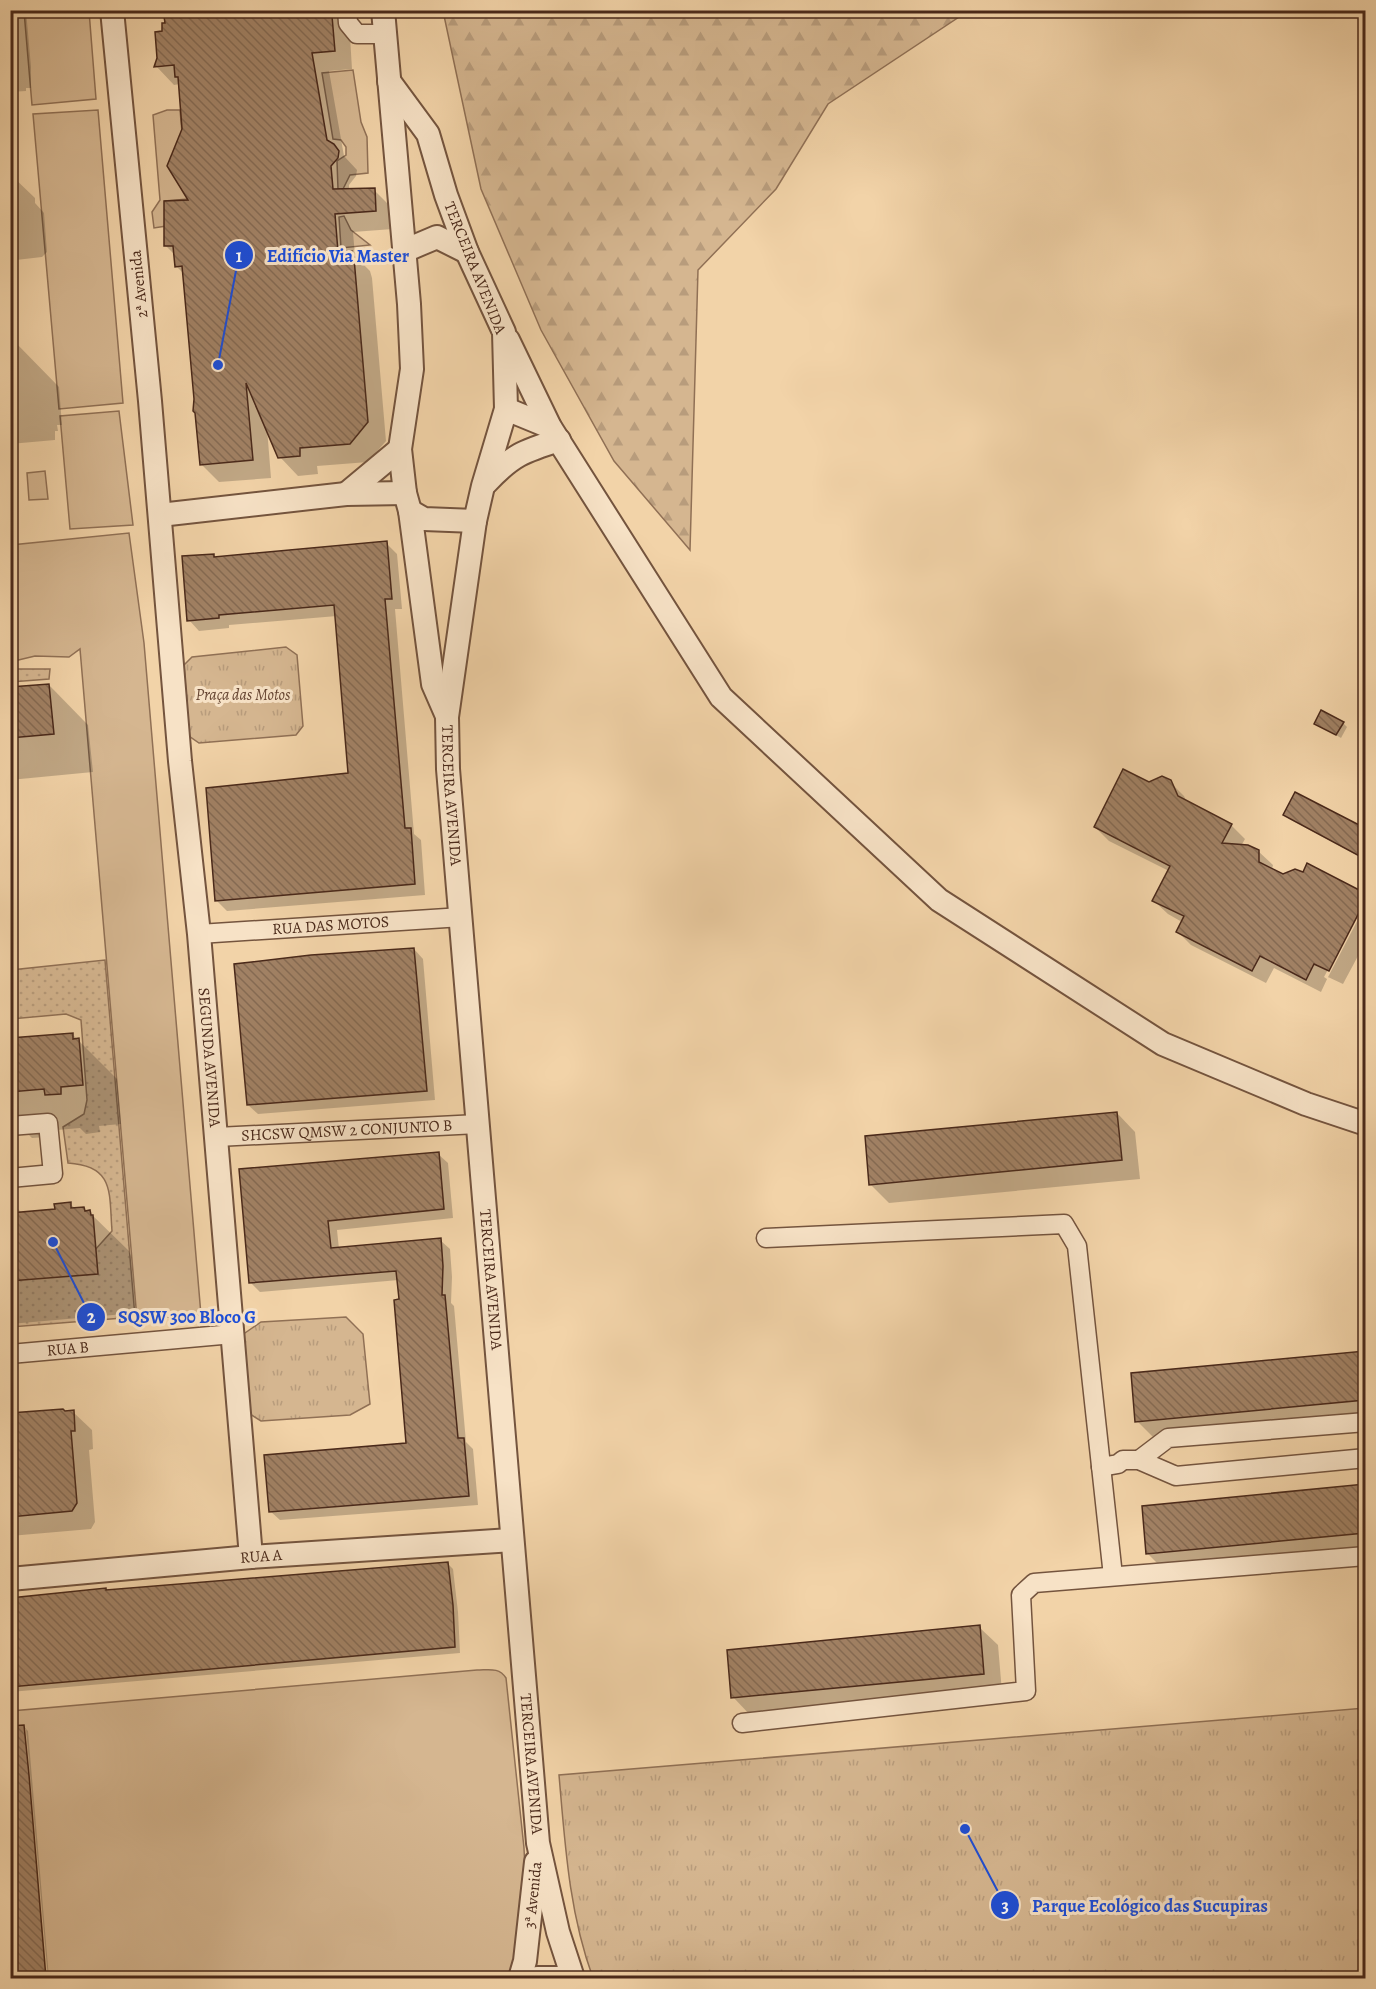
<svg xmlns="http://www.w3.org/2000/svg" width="1376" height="1989" viewBox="0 0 1376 1989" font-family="Alegreya,serif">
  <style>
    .grass { fill: #d5b690; stroke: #907055; stroke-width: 1.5 }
    .forest { fill: url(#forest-firs); stroke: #907055; stroke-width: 1.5 }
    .park { fill: url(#park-tufts); stroke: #907055; stroke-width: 1.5 }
    .garden { fill: url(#garden-dots); stroke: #907055; stroke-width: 1.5 }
    .shadow { fill: #0003 }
    .building { fill: url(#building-back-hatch); stroke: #4a291a; stroke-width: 1.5 }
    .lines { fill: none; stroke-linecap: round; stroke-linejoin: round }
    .minor-casing { stroke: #74543e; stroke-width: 21 }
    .tertiary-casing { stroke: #74543e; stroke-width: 26 }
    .minor { stroke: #f7e2c6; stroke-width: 18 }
    .tertiary { stroke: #f7e2c6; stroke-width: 22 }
    .labels { text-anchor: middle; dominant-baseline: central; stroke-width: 6; stroke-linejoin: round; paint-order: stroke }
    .street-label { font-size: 16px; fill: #4a291a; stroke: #f7e2c6 }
    .park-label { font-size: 16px; font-style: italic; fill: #664532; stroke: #f7e2c6 }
    .leader { fill: none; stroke: #1d4ed8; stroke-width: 2 }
    .callout-dot { fill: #1d4ed8; stroke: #f7e2c6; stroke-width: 2 }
    .mark-label { font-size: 18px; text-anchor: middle; font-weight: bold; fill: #fff }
    .callout-label { font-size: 18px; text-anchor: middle; font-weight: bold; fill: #1d4ed8; stroke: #f7e2c6; stroke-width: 6; stroke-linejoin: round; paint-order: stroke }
  </style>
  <defs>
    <pattern id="forest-firs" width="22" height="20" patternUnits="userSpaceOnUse" patternTransform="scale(1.5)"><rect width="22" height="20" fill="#d5b690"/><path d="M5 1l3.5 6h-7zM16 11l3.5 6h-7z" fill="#b89c7c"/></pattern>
    <pattern id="park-tufts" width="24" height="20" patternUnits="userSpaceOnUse" patternTransform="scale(1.5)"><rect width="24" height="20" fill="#d5b690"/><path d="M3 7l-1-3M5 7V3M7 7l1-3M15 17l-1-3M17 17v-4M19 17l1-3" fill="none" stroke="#b89c7c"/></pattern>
    <pattern id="garden-dots" width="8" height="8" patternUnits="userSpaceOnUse" patternTransform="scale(1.5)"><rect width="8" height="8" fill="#d5b690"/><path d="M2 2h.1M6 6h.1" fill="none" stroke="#b89c7c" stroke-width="1.8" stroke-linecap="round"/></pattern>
    <pattern id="building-back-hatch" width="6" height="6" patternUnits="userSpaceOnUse" patternTransform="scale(1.5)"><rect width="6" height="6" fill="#a18164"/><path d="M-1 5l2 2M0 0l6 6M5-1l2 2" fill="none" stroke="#856a52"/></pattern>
  </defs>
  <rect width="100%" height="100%" fill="#f2d3a8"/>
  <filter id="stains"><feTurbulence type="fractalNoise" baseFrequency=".00333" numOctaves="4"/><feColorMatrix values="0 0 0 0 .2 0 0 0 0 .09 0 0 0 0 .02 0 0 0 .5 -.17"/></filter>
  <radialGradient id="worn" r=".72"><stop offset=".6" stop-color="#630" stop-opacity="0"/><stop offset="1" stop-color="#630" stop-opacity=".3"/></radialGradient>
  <g class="grass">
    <path d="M24,11H89L96,99L32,105Z"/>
    <path d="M353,70L361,122L367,137L368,173L350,175L343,189H338L337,161L346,155V147L341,140L333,139L322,73Z"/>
    <path d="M98,110L123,403L59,409L33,114Z"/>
    <path d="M167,110H180L188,199L165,201L166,226L154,228L152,212L160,200L153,115Z"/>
    <path d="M344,216L351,230L370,245L341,248L339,217Z"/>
    <path d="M119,411L133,525L70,529L60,416Z"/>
    <path d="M45,471L48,499L29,500L27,473Z"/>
    <path d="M129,533L144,643L201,1315L137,1319L80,649L69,657L35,656L10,662L11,545Z"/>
    <path d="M477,1670C489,1670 499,1667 506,1678L524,1848L526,1891L517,1978H11V1711Z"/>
  </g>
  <path class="forest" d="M443,11H968L828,104L776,189L698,270L690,550L614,461L541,330L481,189Z"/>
  <g class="park">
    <path d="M286,647L297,655L303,726L296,735L199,743L189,736L184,665L192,657Z"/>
    <path d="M346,1317L363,1334L370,1404L350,1415L261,1421L250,1414L242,1335L261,1322Z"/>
    <path d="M1365,1708V1978H593C569,1913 565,1844 559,1775Z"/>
  </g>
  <g class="garden">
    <path d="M11,669H50L49,679L11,682Z"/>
    <path d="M105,960L135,1317L11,1327V1258L94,1251L112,1231C109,1193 115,1166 68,1163L63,1127L84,1114L87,1100L81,1020L66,1014L11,1019V970Z"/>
  </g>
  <g class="shadow">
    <path d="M10,10H26L31,67V88H26V91L10,92Z"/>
    <path d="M165,10H229L230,13L263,10H337L338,23L350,36L352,69L329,71L344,156L357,170L356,176L349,185V190H374L392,208L393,229L353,232L355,256L370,271L372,278L386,441L368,462L317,466L318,474L298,476L280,457L267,428L271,478L219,482L201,464L184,274L176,266L175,255L166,246L190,201L180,84L174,85L156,66L166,24Z"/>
    <path d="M10,174L35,198V203L44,213L47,252L42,257L16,260L17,267H10Z"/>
    <path d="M10,342H15L59,387L62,425H57L58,431H55V440L10,444Z"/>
    <path d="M386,543L397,554L402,609H395L414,834L421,840L425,895L227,911L217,901L350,774L337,616L229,625V628L199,631L189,620L213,555L216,558Z"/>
    <path d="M49,685L88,725L93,772L10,780V689Z"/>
    <path d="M1316,723H1343L1347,727L1341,738Z"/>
    <path d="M1170,782L1184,796L1187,803L1231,825L1245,839L1241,846L1258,851L1273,865L1272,870L1283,875L1303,874L1308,865L1366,895V899L1324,977L1327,979L1366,904V941L1343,984L1328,977L1321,992L1274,968L1266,983L1191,945L1177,931L1182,922L1168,914L1154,901L1169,871L1109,841L1095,827L1149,783Z"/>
    <path d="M1285,815L1348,827L1366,837V860L1289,819Z"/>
    <path d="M414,949L423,959L435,1100L258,1114L248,1105Z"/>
    <path d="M72,1034L117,1079L121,1124L99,1126L100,1132L86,1134L80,1128L46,1131L47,1137L32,1138L26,1132L10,1134V1040Z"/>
    <path d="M1117,1113L1135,1132L1140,1179L889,1203L870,1184Z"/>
    <path d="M438,1154L448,1163L453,1218L337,1230L339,1249L440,1240L450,1249L452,1277L451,1303L454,1306L466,1442L473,1449L478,1505L280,1520L270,1511L408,1444L399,1280L260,1292L251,1283L241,1171Z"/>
    <path d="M70,1204L76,1209H84L89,1212L129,1251L131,1256L136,1313L10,1324V1209L17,1208L23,1214L57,1211Z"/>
    <path d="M1366,1352V1420L1156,1440L1137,1421L1133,1375Z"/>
    <path d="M73,1412L92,1430L93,1449L89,1450L95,1522L91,1529L10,1536V1415Z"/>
    <path d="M1366,1486V1553L1166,1572L1148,1554L1143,1507Z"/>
    <path d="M447,1563L453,1569L458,1612L460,1653L10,1692V1600Z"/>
    <path d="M979,1627L998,1645L1002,1692L751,1716L733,1697Z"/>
    <path d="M24,1727L26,1729H23L45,1978H10V1728Z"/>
    <path d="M26,1729L28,1731L49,1978H48Z"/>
  </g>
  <g class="building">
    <path d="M163,10H213V13L246,10H326V17L332,16L335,51L312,53L327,140L334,144L339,151L338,158L331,166L333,189L375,188L376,211L335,214L338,252L352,251L354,258L368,422L350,444L300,448V456L278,458L246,383L253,460L200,465L195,413L193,411L194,399L182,266L175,267L173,246H164V201L188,200L167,166L182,129L178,77H175L174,65L154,67L157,58L155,32L162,31V23H165Z"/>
    <path d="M387,541L392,599H385L405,828H411L415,884L215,901L206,788L348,773L334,605L219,615V618L187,621L182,556L214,554V557Z"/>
    <path d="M49,684L54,734L10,738V687Z"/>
    <path d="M1321,710L1344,722L1336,735L1314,724Z"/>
    <path d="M1123,769L1149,782L1162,776L1171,780L1178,796L1232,824L1222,843L1248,845L1259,850V862L1283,874L1295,869L1303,872L1307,863L1365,893V901L1329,971L1314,964L1306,980L1260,956L1252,971L1176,932L1184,916L1152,901L1170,866L1094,827Z"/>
    <path d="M1295,792L1365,828V859L1283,815Z"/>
    <path d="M414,948L427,1091L247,1105L234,964L311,955Z"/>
    <path d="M73,1033V1039L79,1038L83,1085L61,1087V1094L45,1095L44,1089L10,1092V1038Z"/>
    <path d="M1117,1112L1122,1160L869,1185L865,1136Z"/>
    <path d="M439,1152L444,1209L328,1221L331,1248L441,1238L443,1266L442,1295H445L458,1438H464L469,1496L269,1512L264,1455L406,1443L394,1300L399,1299L396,1271L249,1283L239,1169Z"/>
    <path d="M71,1202V1208L84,1207L85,1211L90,1210L91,1215H93L98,1274L10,1281V1213L55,1209L54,1204Z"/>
    <path d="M1365,1351V1400L1135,1422L1131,1373Z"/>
    <path d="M63,1409L65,1411L74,1410L75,1431H71L77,1503L72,1511L10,1517V1413Z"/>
    <path d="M1365,1484V1533L1146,1554L1142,1506Z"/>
    <path d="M448,1562L453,1605L455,1647L10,1687V1598L106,1588V1590Z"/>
    <path d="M980,1625L984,1674L731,1698L727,1650Z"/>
    <path d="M24,1725L29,1775L46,1978H10V1726Z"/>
  </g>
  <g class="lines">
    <g class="minor-casing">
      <g id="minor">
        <path d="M347,10L348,23L357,34H385"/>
        <path id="s1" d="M199,934L462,917"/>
        <path d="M10,1126L48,1123L53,1174L10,1178"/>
        <path id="s2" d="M217,1137L478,1124"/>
        <path d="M766,1238L1064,1224L1077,1246L1113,1576"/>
        <path id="s3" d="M10,1354L233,1334"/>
        <path d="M1139,1460L1168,1438L1366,1422"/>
        <path d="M1101,1467L1118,1464L1123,1460H1139L1176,1476L1366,1458"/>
        <path d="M742,1723L1026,1691L1021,1595L1034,1583L1366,1556"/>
      </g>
    </g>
    <g class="tertiary-casing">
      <g id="tertiary">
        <path id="s4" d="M112,10L150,401L180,761L199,934L251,1557"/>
        <path d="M383,10L409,304L412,369L400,449L405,493L410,511L433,684L447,716"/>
        <path id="s5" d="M389,81L428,134L446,195L467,252L504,332L506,409L483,486L475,521L447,717L448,769L538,1843L558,1932L573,1978"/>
        <path d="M404,251L437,237L467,252"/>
        <path d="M508,340L550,427L721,697L939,900L1163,1044L1306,1104L1366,1124"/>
        <path d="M506,409L550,427"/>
        <path d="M486,483C512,455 524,451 559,440"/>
        <path d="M346,494L400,449"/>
        <path d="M410,511L424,519L475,521"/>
        <path d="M160,515L346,494L405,493"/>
        <path id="s6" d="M10,1579L251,1557L512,1540"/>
        <path d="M520,1978L525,1961L536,1862"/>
        <path d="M537,1978H562"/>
      </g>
    </g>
    <use href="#minor" class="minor"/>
    <use href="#tertiary" class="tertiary"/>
  </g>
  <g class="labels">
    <g class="street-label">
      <text transform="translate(475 268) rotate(68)">TERCEIRA AVENIDA</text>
      <text transform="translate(139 284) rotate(-96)">2ª Avenida</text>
      <text stroke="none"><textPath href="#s5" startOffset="748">TERCEIRA AVENIDA</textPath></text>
      <text stroke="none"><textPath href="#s1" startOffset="132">RUA DAS MOTOS</textPath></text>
      <text stroke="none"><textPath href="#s4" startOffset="1052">SEGUNDA AVENIDA</textPath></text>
      <text stroke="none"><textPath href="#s2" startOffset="130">SHCSW QMSW 2 CONJUNTO B</textPath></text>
      <text stroke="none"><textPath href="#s5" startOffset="1234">TERCEIRA AVENIDA</textPath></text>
      <text stroke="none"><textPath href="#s3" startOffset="58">RUA B</textPath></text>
      <text stroke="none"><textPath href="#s6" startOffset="252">RUA A</textPath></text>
      <text stroke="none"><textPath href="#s5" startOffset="1720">TERCEIRA AVENIDA</textPath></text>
      <text transform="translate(533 1895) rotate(-84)">3ª Avenida</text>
    </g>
    <g class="park-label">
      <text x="243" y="695">Praça das Motos</text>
    </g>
  </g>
  <path class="leader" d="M218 365L239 255M53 1242L91 1317M965 1829L1005 1905"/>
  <g class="callout-dot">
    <circle cx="218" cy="365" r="6"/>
    <circle cx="53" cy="1242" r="6"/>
    <circle cx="965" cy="1829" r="6"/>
    <circle cx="239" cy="255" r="15"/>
    <circle cx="91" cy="1317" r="15"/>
    <circle cx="1005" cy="1905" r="15"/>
  </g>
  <g class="mark-label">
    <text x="239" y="262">1</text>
    <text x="91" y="1323">2</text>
    <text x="1005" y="1912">3</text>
  </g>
  <g class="callout-label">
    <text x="338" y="262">Edifício Via Master</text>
    <text x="187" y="1323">SQSW 300 Bloco G</text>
    <text x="1150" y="1912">Parque Ecológico das Sucupiras</text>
  </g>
  <rect width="1376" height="1989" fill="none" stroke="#f2d3a8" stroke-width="36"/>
  <rect x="12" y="12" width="1352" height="1965" fill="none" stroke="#4a291a" stroke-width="3"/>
  <rect x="18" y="18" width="1340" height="1953" fill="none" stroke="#4a291a" stroke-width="1.5"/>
  <rect width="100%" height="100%" filter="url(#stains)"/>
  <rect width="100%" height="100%" fill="url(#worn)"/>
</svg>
